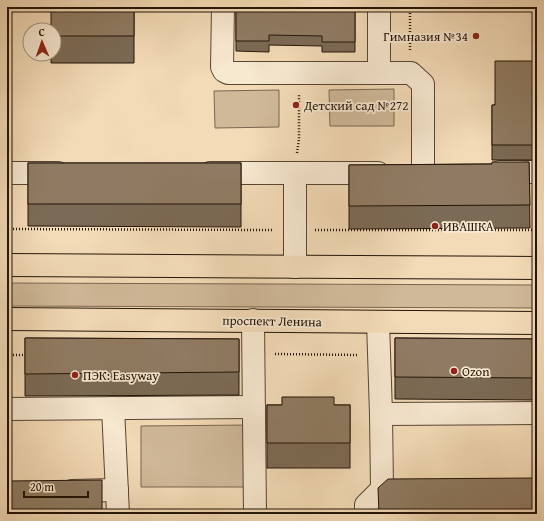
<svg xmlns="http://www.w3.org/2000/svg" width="544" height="521" viewBox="0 0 544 521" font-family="'Gentium Book Plus',serif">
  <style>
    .green { fill: #d0b999; stroke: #7a6650 }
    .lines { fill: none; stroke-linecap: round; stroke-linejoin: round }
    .minor-casing { stroke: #574634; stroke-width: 24 }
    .major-casing { stroke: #231408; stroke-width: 24 }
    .path { stroke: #231408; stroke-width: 2.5; stroke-dasharray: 1 2; stroke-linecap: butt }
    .minor { stroke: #f7e8d0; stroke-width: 22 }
    .major { stroke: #f3dbb7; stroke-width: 22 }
    .wall { fill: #7b6a55; stroke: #231408 }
    .building { fill: #8f7b63; stroke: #231408 }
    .poi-dot { fill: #8f2418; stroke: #f7e8d0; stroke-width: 1.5 }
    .labels { text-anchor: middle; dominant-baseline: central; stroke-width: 3.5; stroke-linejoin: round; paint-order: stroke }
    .poi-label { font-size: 13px; fill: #231408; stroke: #f7e8d0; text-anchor: start }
    .street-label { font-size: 13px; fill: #231408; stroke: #f7e8d0 }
  </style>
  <rect width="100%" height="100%" fill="#f3dbb7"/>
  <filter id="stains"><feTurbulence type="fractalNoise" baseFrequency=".005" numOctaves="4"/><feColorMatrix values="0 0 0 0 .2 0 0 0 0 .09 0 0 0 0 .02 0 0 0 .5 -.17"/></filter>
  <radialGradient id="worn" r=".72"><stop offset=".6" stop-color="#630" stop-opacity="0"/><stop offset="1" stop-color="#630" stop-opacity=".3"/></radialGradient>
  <g class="green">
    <path d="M394,89V126H330L329,90Z"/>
    <path d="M279,90V127L215,128L214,91Z"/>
    <path d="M7,283L537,285V308L7,306Z"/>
    <path d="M249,425V487H141V426Z"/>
  </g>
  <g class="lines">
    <g class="minor-casing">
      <g id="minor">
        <path d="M223,7L222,67L224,71L228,73H411L423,84V172"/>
        <path d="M379,7V73"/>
        <path d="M500,172H537"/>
        <path d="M7,173H58"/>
        <path d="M210,173H378"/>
        <path d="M295,173V267"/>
        <path d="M253,320L255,514"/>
        <path d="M113,408L118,514"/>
        <path d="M7,409L254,407"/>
        <path d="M381,414L537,413"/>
        <path d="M72,491L117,490"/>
        <path d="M366,514V505L382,489L381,414L378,322"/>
      </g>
    </g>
    <g class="major-casing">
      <g id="major">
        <path d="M7,265L537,268"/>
        <path d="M7,319L537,323"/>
      </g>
    </g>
    <g class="path">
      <path d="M410,7V51"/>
      <path d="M297,153L299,139V94"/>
      <path d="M7,229L274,230"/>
      <path d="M315,230H537"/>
      <path d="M275,354L358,355"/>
      <path d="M7,355H28"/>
    </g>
    <use href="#minor" class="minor"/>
    <use href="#major" class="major"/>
  </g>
  <g class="wall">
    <path d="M134,7V63H51V54H54V30Z"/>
    <path d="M236,7H355V52H322V46L269,45V52L236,51Z"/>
    <path d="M537,61V160H492V105H495Z"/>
    <path d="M529,162L530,228L349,229V165L492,164Z"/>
    <path d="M28,163H241V227L28,226Z"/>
    <path d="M25,338L239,339V395L25,396Z"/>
    <path d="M395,338L537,339V400L395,399Z"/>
    <rect x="267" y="405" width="83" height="63"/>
  </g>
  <g class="building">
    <path d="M51,7H134V36H54V30H51Z"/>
    <path d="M236,7H355V42H322V36L269,35V41H236Z"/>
    <path d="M495,61H537V145H492V105H495Z"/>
    <path d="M492,162H529L530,205L349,206V165L492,164Z"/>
    <rect x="28" y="163" width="213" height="41"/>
    <path d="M25,338L239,339V372L25,374Z"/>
    <path d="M395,338L537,339V378L395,377Z"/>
    <path d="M282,397H334V405H350V443H267V405H282Z"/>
    <path d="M537,478V514H379L378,488L388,479Z"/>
    <path d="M102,480V514H7V481Z"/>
  </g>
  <g class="poi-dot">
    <circle cx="476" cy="36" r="4"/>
    <circle cx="296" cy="105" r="4"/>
    <circle cx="435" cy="226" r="4"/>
    <circle cx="454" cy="371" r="4"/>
    <circle cx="75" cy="375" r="4"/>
  </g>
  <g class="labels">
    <g class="poi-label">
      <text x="468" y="36" text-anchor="end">Гимназия №34</text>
      <text x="304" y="105">Детский сад №272</text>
      <text x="443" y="226">ИВАШКА</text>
      <text x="462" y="371">Ozon</text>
      <text x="83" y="375">ПЭК: Easyway</text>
    </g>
    <g class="street-label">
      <text transform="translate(272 321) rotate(1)">проспект Ленина</text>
    </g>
  </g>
  <rect width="544" height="521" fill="none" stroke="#f3dbb7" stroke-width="24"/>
  <rect x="8" y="8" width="528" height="505" fill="none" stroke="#231408" stroke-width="2"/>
  <rect x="12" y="12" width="520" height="497" fill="none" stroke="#231408"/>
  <g transform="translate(42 42) rotate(358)"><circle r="19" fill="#f7e8d0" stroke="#a29380"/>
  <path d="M0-3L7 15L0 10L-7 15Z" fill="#8f2418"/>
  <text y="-6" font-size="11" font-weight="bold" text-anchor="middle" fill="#231408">С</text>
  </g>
  <path d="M24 491v6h64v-6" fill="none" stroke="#231408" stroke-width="2"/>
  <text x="30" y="491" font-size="12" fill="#231408" stroke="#f7e8d0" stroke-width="3" paint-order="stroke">20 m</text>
  <rect width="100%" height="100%" filter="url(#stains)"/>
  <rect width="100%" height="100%" fill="url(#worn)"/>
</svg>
